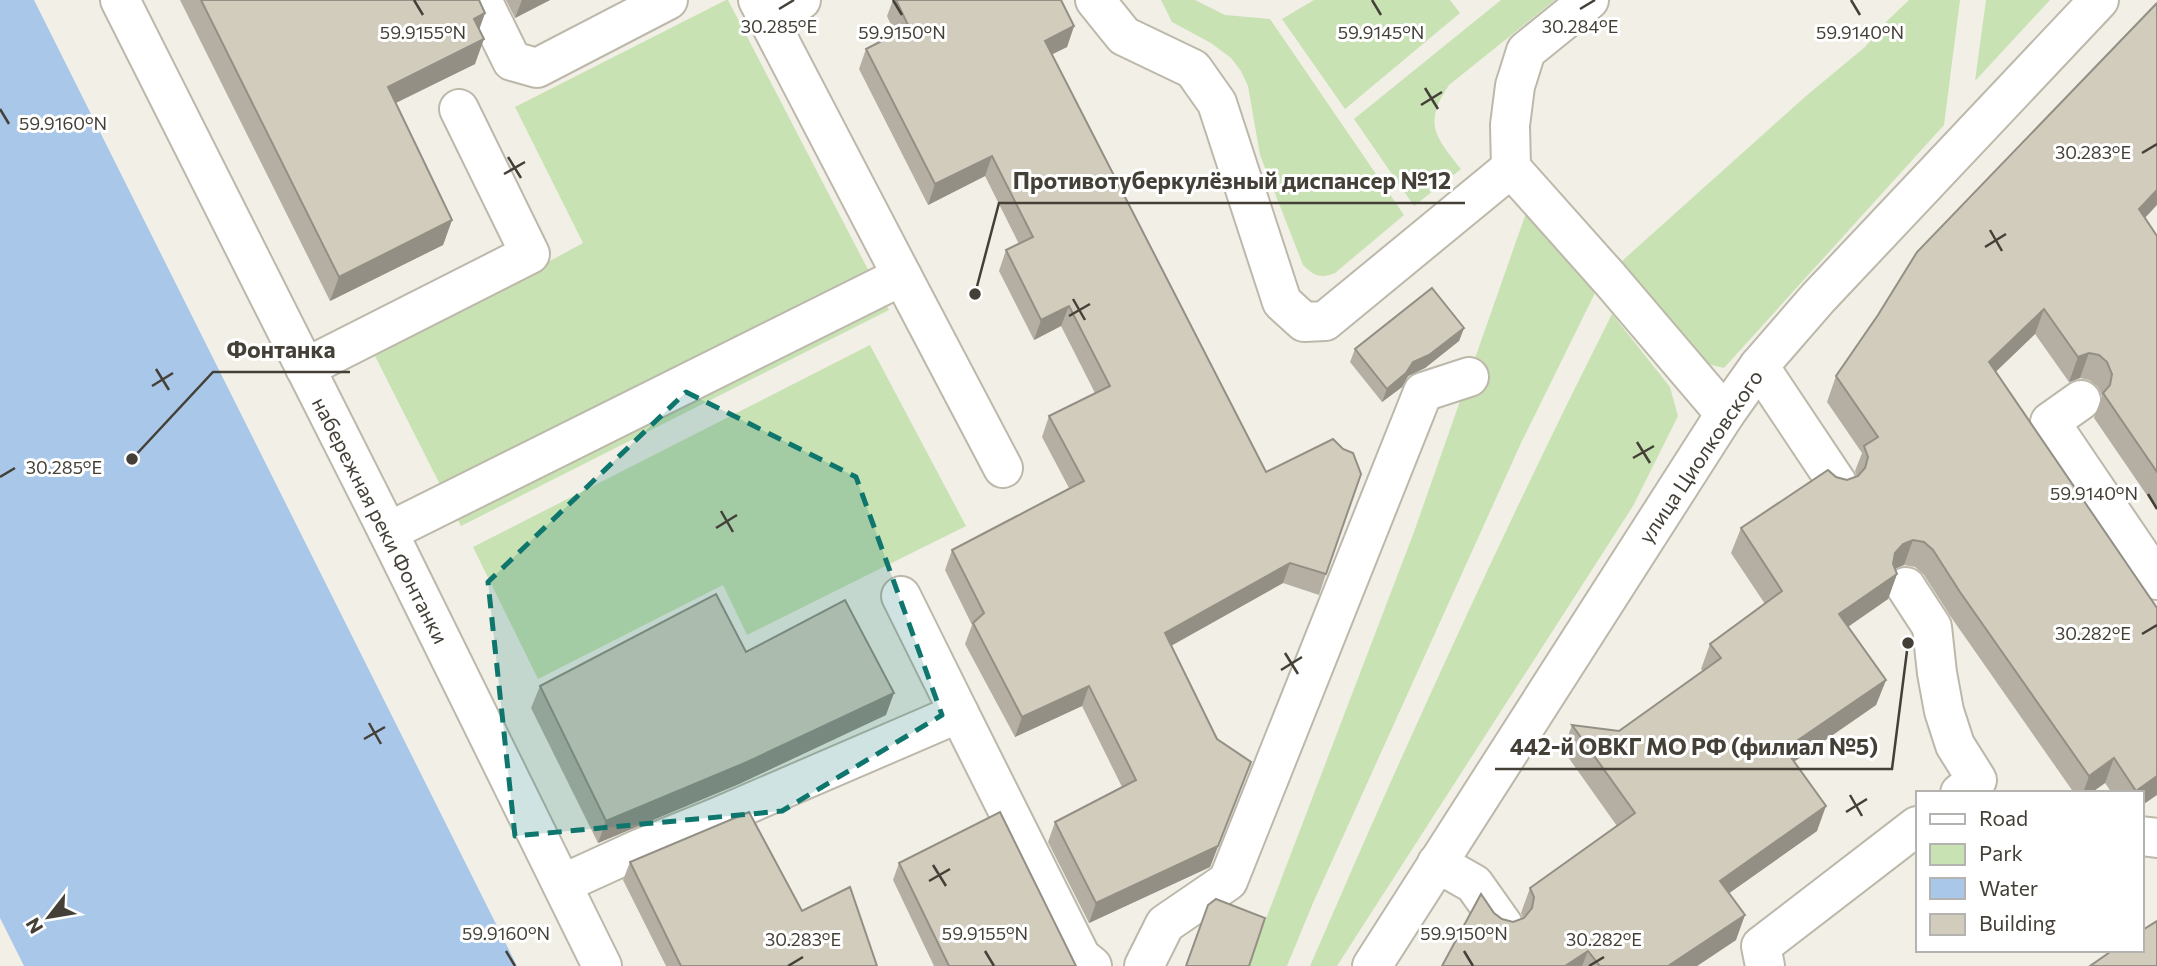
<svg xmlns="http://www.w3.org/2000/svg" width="2157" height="966" viewBox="0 0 2157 966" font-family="Commissioner,sans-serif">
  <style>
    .green { fill: #c8e2b3 }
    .water { fill: #a9c8e9 }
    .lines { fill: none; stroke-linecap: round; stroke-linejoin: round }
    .minor-casing { stroke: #bcb8aa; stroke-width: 42 }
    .minor { stroke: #fff; stroke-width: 38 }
    .wall { fill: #b5afa3 }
    .shaded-wall { fill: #938f84 }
    .building { fill: #d2ccbd; stroke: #938f84; stroke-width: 2 }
    .marked { fill: #0f766e; fill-opacity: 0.2; stroke: #0f766e; stroke-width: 5; stroke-dasharray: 14 9; stroke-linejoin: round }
    .ticks { fill: none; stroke: #444037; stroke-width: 2.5 }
    .labels { text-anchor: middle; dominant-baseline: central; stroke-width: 6; stroke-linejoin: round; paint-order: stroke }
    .street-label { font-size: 21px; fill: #444037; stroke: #fff }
    .ticks-label { font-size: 18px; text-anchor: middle; fill: #444037; stroke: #fff; stroke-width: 6; stroke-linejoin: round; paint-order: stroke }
    .leader { fill: none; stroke: #444037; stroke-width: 2.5 }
    .callout-dot { fill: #444037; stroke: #fff; stroke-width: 2.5 }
    .callout-label { font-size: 23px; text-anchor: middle; font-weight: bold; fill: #444037; stroke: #fff; stroke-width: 6; stroke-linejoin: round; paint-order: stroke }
  </style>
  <rect width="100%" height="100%" fill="#f2efe7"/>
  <g class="green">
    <path d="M726,0H728L889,310L461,526L375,356L583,243L515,107Z"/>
    <path d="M1161,0H1195L1225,15L1270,19L1404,215L1335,273C1321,279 1314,276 1303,265L1260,155L1248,86L1241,71L1231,58L1211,43L1172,22Z"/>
    <path d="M1314,0H1450L1460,13L1345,109L1282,19Z"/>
    <path d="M1501,0H1555L1449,85C1423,124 1435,136 1461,169L1414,206L1354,119Z"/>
    <path d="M1909,0H1960L1944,125L1724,368L1703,363L1622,261L1806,96L1865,47L1887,21Z"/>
    <path d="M1986,0H2050L1975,81Z"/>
    <path d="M1532,214L1595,293L1521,443L1313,903L1287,966H1248L1414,532L1525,216Z"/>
    <path d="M1612,314L1670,387L1678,416L1633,506L1337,966H1310C1405,746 1504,528 1612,314Z"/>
    <path d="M870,345L966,526L747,635L723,585L538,679L473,547Z"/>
  </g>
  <path class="water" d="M0,0H34L517,966H24L0,918Z"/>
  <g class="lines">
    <g class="minor-casing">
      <g id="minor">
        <path d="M120,0L388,532L602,966"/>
        <path d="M482,0L512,61L537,68L668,0"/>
        <path d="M758,0L902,276"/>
        <path d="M1095,0L1124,36L1193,69L1217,103L1282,302L1304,322L1325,321L1511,168L1610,279L1725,414"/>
        <path d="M767,17L801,0"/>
        <path d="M1511,168L1510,125L1515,86L1526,51L1589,0"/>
        <path d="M1759,366L1837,483"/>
        <path d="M305,368L530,254L459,109"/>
        <path d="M2081,400L2050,422L2157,580"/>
        <path d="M388,532L902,276L1003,468"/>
        <path d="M1906,587L1932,627L1937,673L1944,711L1955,745L1977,780L1960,793"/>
        <path d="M901,596L959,713"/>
        <path d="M2141,836L2157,838"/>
        <path d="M1437,863L1474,884L1503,925"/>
        <path d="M562,884L641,848L720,816L959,713L1081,957L1092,966"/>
        <path d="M1144,966L1165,924L1228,881L1423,392L1469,377"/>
        <path d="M1372,966L1725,414L1759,366L1818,298L2099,0"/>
        <path d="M1765,966L1761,946L1917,826"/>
      </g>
    </g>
    <use href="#minor" class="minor"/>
  </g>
  <g class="wall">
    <path d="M180,0H479L485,13L479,30L475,64L396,103L452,220L443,245L330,301Z"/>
    <path d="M506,0H550L515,18Z"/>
    <path d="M893,0L1074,26L1067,47L1051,54L1266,472L1326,574L1319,595L1283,583L1171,646L1217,739L1251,762L1210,867L1089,923L1048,842L1055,822L1122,787L1082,706L1015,737L965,644L972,625L945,570L952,550L1069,488L1042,437L1049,416L1095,393L1061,326L1034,340L999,271L1006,250L1019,244L985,176L928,205L859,69L866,49L895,34L887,16Z"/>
    <path d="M2145,218L2157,236V510L2094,418L2102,396L2098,387L2089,380L2080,378L2069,382L2035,334L1996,371L2141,793H2112L2105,783L2091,793H2074L1951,617L1924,575L1915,567L1904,565L1895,569L1897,574L1888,599L1848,627L1886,680L1876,705L1794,762L1817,831L1729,893L1736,940L1697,966H1442L1494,913L1502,919L1513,922L1523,918L1521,913L1530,888L1617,826L1563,750L1572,725L1619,731L1703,671L1701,669L1710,644L1765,604L1731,553L1741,528L1836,477L1847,480L1857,477L1855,471L1862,453L1827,402L1836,376Z"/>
    <path d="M1464,328L1459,341L1425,368L1408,376L1402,387L1382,402L1350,362L1355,349Z"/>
    <path d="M746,652L886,715L739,784L598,843L531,708L540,686Z"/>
    <path d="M630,862L802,911L877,966H666L623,880Z"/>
    <path d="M899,863L1076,966H934L893,880Z"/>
  </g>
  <g class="shaded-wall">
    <path d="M522,0H550L515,18Z"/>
    <path d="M485,13L476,38L474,19Z"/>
    <path d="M1074,26L1067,47L1037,62L1045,41Z"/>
    <path d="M484,39L475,64L379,111L388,87Z"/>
    <path d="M992,156L985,176L928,205L935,184Z"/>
    <path d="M2157,190V205L2130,234L2139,209Z"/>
    <path d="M452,220L443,245L330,301L339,277Z"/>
    <path d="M1069,306L1061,326L1034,340L1041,320Z"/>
    <path d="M2044,309L2035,334L1980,387L1989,362Z"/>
    <path d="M1464,328L1459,341L1425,368L1408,376L1402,387L1382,402L1387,389L1413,362Z"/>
    <path d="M2089,353L2080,378L2069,382L2078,357Z"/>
    <path d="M1913,540L1904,565L1894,569L1886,578L1895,553L1903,544Z"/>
    <path d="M1290,563L1283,583L1158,653L1165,633Z"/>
    <path d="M1897,574L1888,599L1830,639L1839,614Z"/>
    <path d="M1886,680L1876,705L1776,774L1785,749Z"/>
    <path d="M1089,686L1082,706L1015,737L1022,717Z"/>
    <path d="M894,693L886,715L739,784L598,843L606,821Z"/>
    <path d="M2114,758L2105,783L2091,793H2083L2089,776Z"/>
    <path d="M1251,762L1210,867L1089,923L1096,903Z"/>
    <path d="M2157,776V795L2141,806V793H2135L2136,791Z"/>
    <path d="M1826,806L1817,831L1711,906L1720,881Z"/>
    <path d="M1745,915L1736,940L1697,966H1668Z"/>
    <path d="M1588,951L1582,966H1565Z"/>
  </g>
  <g class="building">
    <path d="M201,0H479L485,13L474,19L484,39L388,87L452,220L339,277Z"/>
    <path d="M896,0H1061L1074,26L1045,41L1266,472L1333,439L1343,449L1353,453L1361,474L1326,574L1290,563L1165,633L1217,739L1251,762L1218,846L1096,903L1055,822L1136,780L1089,686L1022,717L973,623L984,613L952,550L1084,481L1049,416L1110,386L1069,306L1041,320L1006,250L1033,237L992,156L935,184L866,49L909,27Z"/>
    <path d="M2157,3V190L2139,209L2157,236V472L2103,393L2110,385L2112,374L2107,362L2099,355L2089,353L2078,357L2044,309L1989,362L2157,608V776L2136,791L2114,758L2089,776L1960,592L1933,550L1924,542L1913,540L1903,544L1895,553L1893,564L1897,574L1839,614L1886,680L1785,749L1826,806L1720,881L1745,915L1668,966H1600L1588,951L1565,966H1442L1481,894L1494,913L1502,919L1513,922L1524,918L1532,908L1534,897L1530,888L1635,813L1572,725L1619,731L1721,658L1710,644L1782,591L1741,528L1828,470L1836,477L1847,480L1858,476L1865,468L1868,457L1864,446L1878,437L1836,376L1878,315L1917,252Z"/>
    <path d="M1432,288L1464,328L1429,355L1413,362L1406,373L1387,389L1355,349Z"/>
    <path d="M716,594L746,652L845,600L894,693L747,762L606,821L540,686Z"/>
    <path d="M749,812L802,911L850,887L877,966H681L630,862Z"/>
    <path d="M1000,812L1076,966H949L899,863Z"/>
    <path d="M1216,899L1265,918L1249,966H1186L1208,905Z"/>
    <path d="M2157,921V966H2090L2113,950H2141V931Z"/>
  </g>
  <path class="marked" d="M686,392L856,477L942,715L782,811L515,836L488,582Z"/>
  <path class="ticks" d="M414,0L423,15M893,0L902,15M1372,0L1381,15M1851,0L1860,15M779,9L794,0M1580,9L1595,0M1425,88L1438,109M1421,105L1442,92M0,109L9,124M2142,153L2157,144M508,157L521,178M504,174L525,162M1990,230L2002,251M1985,247L2006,234M1073,299L1085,320M1069,316L1090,304M156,369L169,390M152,386L173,373M1637,442L1650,463M1633,458L1654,446M0,477L15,468M2148,494L2157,509M721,511L733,532M716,528L737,515M2142,634L2157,625M1285,653L1298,674M1281,670L1302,657M369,723L381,744M364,739L385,727M1850,795L1862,816M1846,812L1867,799M933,865L946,886M929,881L950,869M506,951L515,966M985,951L994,966M1464,951L1473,966M788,966L803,957M1589,966L1604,957"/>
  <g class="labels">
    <g class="street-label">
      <text transform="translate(1700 456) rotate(-56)">улица Циолковского</text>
      <text transform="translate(381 520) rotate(63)">набережная реки Фонтанки</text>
    </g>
  </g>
  <g class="ticks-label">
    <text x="1580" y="33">30.284°E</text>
    <text x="779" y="33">30.285°E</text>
    <text x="423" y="39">59.9155°N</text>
    <text x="902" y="39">59.9150°N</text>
    <text x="1381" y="39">59.9145°N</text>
    <text x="1860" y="39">59.9140°N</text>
    <text x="63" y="130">59.9160°N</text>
    <text x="2093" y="159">30.283°E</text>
    <text x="64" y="474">30.285°E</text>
    <text x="2094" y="500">59.9140°N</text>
    <text x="2093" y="640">30.282°E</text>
    <text x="506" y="940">59.9160°N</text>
    <text x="985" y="940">59.9155°N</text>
    <text x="1464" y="940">59.9150°N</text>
    <text x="803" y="946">30.283°E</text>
    <text x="1604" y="946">30.282°E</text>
  </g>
  <path class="leader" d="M975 294L999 203H1465M132 459L213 372H350M1908 643L1892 769H1495"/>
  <g class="callout-dot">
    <circle cx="975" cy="294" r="7"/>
    <circle cx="132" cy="459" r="7"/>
    <circle cx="1908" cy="643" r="7"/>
  </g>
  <g class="callout-label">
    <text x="1232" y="189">Противотуберкулёзный диспансер №12</text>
    <text x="281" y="358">Фонтанка</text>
    <text x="1694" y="755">442-й ОВКГ МО РФ (филиал №5)</text>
  </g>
  <rect x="1916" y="791" width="228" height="161" fill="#ffffff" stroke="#b4b3af" stroke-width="2"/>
  <rect x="1930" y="814" width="35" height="10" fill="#ffffff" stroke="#b4b3af" stroke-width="2"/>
  <text x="1979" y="826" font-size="21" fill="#444037">Road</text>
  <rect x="1930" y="844" width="35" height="21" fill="#c8e2b3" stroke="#b4b3af" stroke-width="2"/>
  <text x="1979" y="861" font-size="21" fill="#444037">Park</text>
  <rect x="1930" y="878" width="35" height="21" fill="#a9c8e9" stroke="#b4b3af" stroke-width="2"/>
  <text x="1979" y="896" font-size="21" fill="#444037">Water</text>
  <rect x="1930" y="914" width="35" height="21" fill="#d2ccbd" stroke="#b4b3af" stroke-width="2"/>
  <text x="1979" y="931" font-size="21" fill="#444037">Building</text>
  <g transform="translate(49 917) rotate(239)" stroke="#ffffff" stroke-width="5" paint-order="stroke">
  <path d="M0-5L12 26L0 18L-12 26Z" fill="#444037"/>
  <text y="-10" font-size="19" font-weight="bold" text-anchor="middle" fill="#444037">N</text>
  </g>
</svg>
